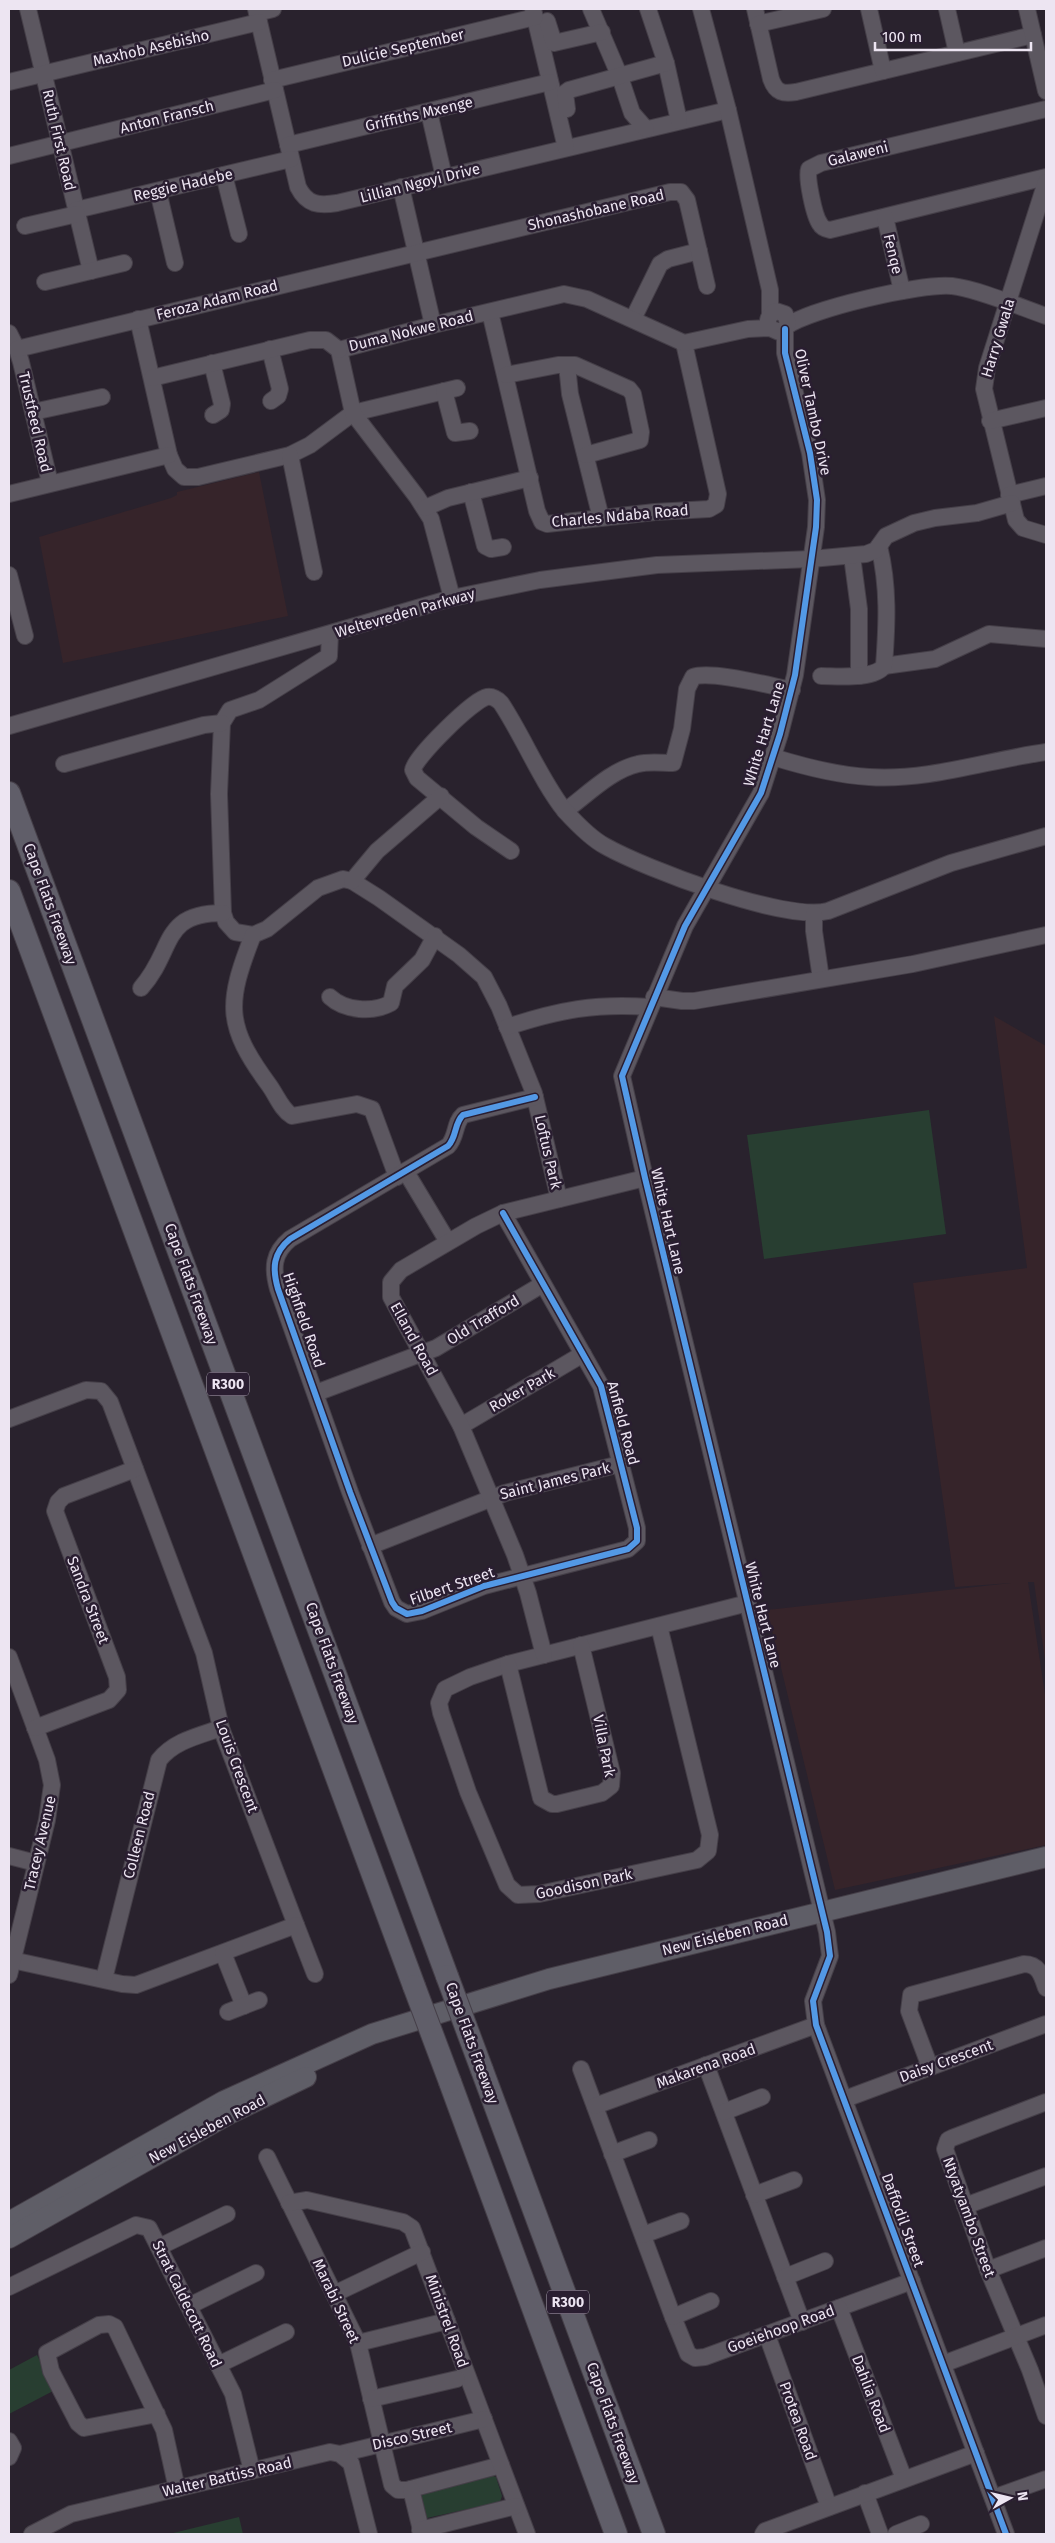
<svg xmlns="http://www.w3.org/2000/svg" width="1055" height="2543" viewBox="0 0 1055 2543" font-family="'Fira Sans',sans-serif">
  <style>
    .education { fill: #36242a }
    .green { fill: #283e31 }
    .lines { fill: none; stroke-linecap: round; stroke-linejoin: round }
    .minor-casing { stroke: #453f48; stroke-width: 18 }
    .major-casing { stroke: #453f48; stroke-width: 22 }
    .highway-casing { stroke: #453f48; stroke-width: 24 }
    .minor { stroke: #5c5760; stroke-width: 16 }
    .major { stroke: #5f5e67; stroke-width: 20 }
    .highway { stroke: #605e69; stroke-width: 22 }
    .highway-bridge-casing { stroke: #453f48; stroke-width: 24; stroke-linecap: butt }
    .highway-bridge { stroke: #605e69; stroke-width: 22 }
    .cycleway-casing { stroke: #2a1e31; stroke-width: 9 }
    .cycleway { stroke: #5399e6; stroke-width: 6 }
    .labels { text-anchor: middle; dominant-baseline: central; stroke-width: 5; stroke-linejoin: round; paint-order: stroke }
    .shield { fill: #2a1e31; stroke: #b2a9b8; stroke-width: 1 }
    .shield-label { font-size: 14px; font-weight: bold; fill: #ede5f2 }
    .street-label { font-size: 15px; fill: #ede5f2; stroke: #2a1e31 }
  </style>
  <rect width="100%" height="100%" fill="#29222d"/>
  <g class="education">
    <path d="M259,472L288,616L63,663L39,537L171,498L177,495V492Z"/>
    <path d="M994,1016L1046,1046V1667L1034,1582H1028L1046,1701V1845L835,1890L767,1610L1011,1583L955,1587L913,1283L1027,1268Z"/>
  </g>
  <g class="green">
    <path d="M929,1110L946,1234L764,1259L747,1135Z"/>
    <path d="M37,2355L55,2390L9,2414V2370Z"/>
    <path d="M491,2475L496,2477L502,2496L500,2502L427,2518L421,2496L423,2492Z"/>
    <path d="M239,2517L243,2534H169Z"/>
  </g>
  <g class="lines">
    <g class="minor-casing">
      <g id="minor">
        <path d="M28,9L91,271"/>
        <path d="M256,9L298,187C307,205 319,206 337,203L728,110"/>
        <path d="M533,9L566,148"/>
        <path d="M591,9L620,77L632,113L646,129"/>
        <path d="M701,9L728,110L770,290V315"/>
        <path d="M755,9L771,79C776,93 783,94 796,92L1033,35"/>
        <path d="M869,9L883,71"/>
        <path d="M947,9L957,53"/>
        <path d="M1027,9L1046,91"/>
        <path d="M257,13L273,9"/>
        <path d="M547,21L554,43L602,32"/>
        <path d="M758,24L823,9"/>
        <path d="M666,63L679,121"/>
        <path d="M272,80L535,17"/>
        <path d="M9,82L259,22"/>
        <path d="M567,109L565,93L569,90L666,63L648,9"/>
        <path d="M1046,109L821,163L809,169C806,177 814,216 820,224C822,228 825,229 830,230L1046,177"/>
        <path d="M429,112L444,177"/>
        <path d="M288,145L550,82"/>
        <path d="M9,156L275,90"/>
        <path d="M224,175L239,234"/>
        <path d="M1046,182L987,368L984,389L1016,520L1023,528L1046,535"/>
        <path d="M401,187L433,325"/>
        <path d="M158,191L175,263"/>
        <path d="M76,210L291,159"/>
        <path d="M885,217L902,291"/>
        <path d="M25,226L77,214"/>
        <path d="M45,282L124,263"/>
        <path d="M490,312L537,511L542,522L547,524L655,512L709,509L716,505L718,494L684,343"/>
        <path d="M138,319L169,455L175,469L184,477H198L290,455L310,445L353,413L457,388"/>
        <path d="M633,319L660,264L668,259L699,251"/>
        <path d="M787,326C810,309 922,283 952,286C978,289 1020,307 1046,316"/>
        <path d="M785,329V353L810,453L817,500L816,527L795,675L780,734L761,793L685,926L622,1076L645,1178L827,1932L830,1956L813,2001L816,2025L1006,2534"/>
        <path d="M9,333L17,349L21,362L50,483"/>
        <path d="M17,349L670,192H681L687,200L707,286"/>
        <path d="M270,349L280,389L278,396L271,401"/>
        <path d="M339,350L433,325L564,294L587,299L684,343L748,329L770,328L779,332L785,329L788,323L785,314L776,311C768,315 766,321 770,328"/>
        <path d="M339,350L353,413L417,497L431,519L452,598"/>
        <path d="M212,363L222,404L221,410L213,415"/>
        <path d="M567,365L570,394L601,518"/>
        <path d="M506,375L558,365H575L629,389L633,394L641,432L640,440L586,455"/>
        <path d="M152,378L310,340H326L339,350"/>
        <path d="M444,391L455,433L470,431"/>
        <path d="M33,412L102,397"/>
        <path d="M990,421L1046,408"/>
        <path d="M290,455L314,572"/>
        <path d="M471,492L485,546L491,549L503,547"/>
        <path d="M9,494L169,455"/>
        <path d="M1009,495L1046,486"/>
        <path d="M425,508L448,498L530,478"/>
        <path d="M852,556L859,609V676"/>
        <path d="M9,575L25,636"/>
        <path d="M330,634L329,656L259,700L230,710L222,723L219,794L223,913L226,922L235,932L253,935L267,929L318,888L343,879L352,881L379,898L459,955L484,977L499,1006L534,1093L559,1199"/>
        <path d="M884,666L935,659L989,634L1046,639"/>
        <path d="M821,676C837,676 874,680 884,666C887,625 889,587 879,546"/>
        <path d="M9,726L452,598L540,580L657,565L811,559L866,554L876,550L886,536L914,523L935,518L977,513L1012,503"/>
        <path d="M773,757C805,767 836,775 869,777C929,781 988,760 1046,752"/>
        <path d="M64,764L204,725L222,723"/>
        <path d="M565,811C587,795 611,770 638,764C649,761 662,763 673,763L682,729L687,689L693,677C711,670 771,686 792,690"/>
        <path d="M511,851L476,827L417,778L413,770C414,758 474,699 487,697C493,696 497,699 501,703C523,736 541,781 565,811C576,823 590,838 605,846C646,869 785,922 828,911L951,863L1046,836"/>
        <path d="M352,881L377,851L441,796"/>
        <path d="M814,914V931L821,979"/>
        <path d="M253,935C226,1004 225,1025 269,1085C277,1096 281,1109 292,1116L357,1104L372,1109L397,1177"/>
        <path d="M141,988C175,950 160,913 223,913"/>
        <path d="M330,997C345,1011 373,1013 391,1003L395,986L422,960L435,936"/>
        <path d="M654,997L682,1001H694L913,964L1046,935"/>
        <path d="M507,1027C559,1010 595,1003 650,1007"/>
        <path d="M406,1172L448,1242"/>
        <path d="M503,1213L601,1386L637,1528V1541L628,1549L484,1586L422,1611L407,1614L396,1608L392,1602L350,1492L278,1289C272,1268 273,1253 290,1239L448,1146C457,1137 454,1123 463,1115L535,1097"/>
        <path d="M316,1393L436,1348L543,1284"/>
        <path d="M9,1419L86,1390L101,1391L110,1402L204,1653L221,1728L296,1925L136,1985L122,1984L12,1960"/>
        <path d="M461,1426L583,1354"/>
        <path d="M370,1546L505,1493L620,1464"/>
        <path d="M659,1626L710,1835L708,1851L697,1860L539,1894L518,1895L507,1885L468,1792L441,1713L439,1703L445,1689L470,1677L508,1664L748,1603"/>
        <path d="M544,1655L528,1593L515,1555L461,1426L391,1297V1282L401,1270L476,1226L503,1213L645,1178"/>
        <path d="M9,1657L47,1760L52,1785L47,1820L9,1975"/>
        <path d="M508,1664L541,1798L552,1804H557L602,1793L611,1786L612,1773L581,1645"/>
        <path d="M35,1728L109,1700L118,1690L117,1677L55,1511L58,1502L64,1496L135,1469"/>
        <path d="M9,1856L36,1863"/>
        <path d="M296,1925L315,1974"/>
        <path d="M223,1953L244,2006"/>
        <path d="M104,1979L159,1760C174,1741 198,1736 221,1728"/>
        <path d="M228,2012L259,2000"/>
        <path d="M706,2065L802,2322"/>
        <path d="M930,2067L909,2011L911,1995L1024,1964C1039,1964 1042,1976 1046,1988"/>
        <path d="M581,2069L673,2317L688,2354L695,2358L705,2357L912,2281"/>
        <path d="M845,2099L1046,2024"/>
        <path d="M1046,2102L952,2138L948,2140L945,2149L988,2270L1030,2370L1046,2416"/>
        <path d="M595,2106L816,2025"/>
        <path d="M724,2112L762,2097"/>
        <path d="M612,2154L649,2140"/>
        <path d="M267,2157L358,2343L392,2485L398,2490H407L501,2465"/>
        <path d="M754,2195L794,2180"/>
        <path d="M289,2203L307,2200L403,2222L412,2228L527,2534"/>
        <path d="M965,2206L1046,2176"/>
        <path d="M643,2235L681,2221"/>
        <path d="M159,2247L227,2214"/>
        <path d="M988,2270L1046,2248"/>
        <path d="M785,2277L825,2261"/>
        <path d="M9,2287L136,2225L149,2228L233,2394L252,2471"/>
        <path d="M334,2294L422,2252"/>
        <path d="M189,2306L256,2273"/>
        <path d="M839,2308L904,2479"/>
        <path d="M673,2317L711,2301"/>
        <path d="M767,2335L829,2507"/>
        <path d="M358,2343L447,2321"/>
        <path d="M943,2364L1046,2325"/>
        <path d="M218,2365L286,2332"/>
        <path d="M371,2399L457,2379"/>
        <path d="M157,2414L84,2428L78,2423L51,2371L47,2353L99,2325L109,2324L115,2327L164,2430L177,2489"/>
        <path d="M9,2441L13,2448L9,2457"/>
        <path d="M340,2454L484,2419"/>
        <path d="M411,2489L422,2534"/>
        <path d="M865,2493L880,2534"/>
        <path d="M993,2498L1046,2479"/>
        <path d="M420,2530L516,2506"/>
        <path d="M32,2534L71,2514L330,2452L340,2454L351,2463L369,2534"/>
        <path d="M763,2534L765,2531L976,2453"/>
        <path d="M896,2534L921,2524"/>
      </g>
    </g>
    <g class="major-casing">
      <g id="major">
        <path d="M9,2222L224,2101L372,2034L549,1979L1046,1857"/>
        <path d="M9,2238L231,2113L306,2077"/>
      </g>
    </g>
    <g class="highway-casing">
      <g id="highway">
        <path d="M9,793L447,1976"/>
        <path d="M9,891L414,1986"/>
        <path d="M482,2070L654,2534"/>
        <path d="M450,2082L616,2534"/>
      </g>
    </g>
    <use href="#minor" class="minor"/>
    <use href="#major" class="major"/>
    <use href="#highway" class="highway"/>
    <g class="highway-bridge-casing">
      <g id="highway-bridge">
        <path d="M447,1976L482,2070"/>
        <path d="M414,1986L450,2082"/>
      </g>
    </g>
    <use href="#highway-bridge" class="highway-bridge"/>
    <g class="cycleway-casing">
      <g id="cycleway">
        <path d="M785,329V353L810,453L817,500L816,527L795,675L780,734L761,793L685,926L622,1076L645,1178L827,1932L830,1956L813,2001L816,2025L1006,2534"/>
        <path d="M503,1213L601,1386L637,1528V1541L628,1549L484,1586L422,1611L407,1614L396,1608L392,1602L350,1492L278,1289C272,1268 273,1253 290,1239L448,1146C457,1137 454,1123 463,1115L535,1097"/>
      </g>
    </g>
    <use href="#cycleway" class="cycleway"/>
  </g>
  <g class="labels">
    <g class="shield">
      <rect x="207" y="1372.5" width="42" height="23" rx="4"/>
      <rect x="547" y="2290.5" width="42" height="23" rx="4"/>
    </g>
    <g class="shield-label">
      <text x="228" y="1384">R300</text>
      <text x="568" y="2302">R300</text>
    </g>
    <g class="street-label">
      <text transform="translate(151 48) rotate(-13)">Maxhob Asebisho</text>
      <text transform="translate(403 48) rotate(-13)">Dulicie September</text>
      <text transform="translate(419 114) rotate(-13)">Griffiths Mxenge</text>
      <text transform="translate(167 117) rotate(-14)">Anton Fransch</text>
      <text transform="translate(59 140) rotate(77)">Ruth First Road</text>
      <text transform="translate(858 154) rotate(-14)">Galaweni</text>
      <text transform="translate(420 183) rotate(-14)">Lillian Ngoyi Drive</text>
      <text transform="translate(183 185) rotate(-13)">Reggie Hadebe</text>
      <text transform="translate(596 210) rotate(-13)">Shonashobane Road</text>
      <text transform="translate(893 254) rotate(77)">Fenqe</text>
      <text transform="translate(217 300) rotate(-14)">Feroza Adam Road</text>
      <text transform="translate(411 331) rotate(-14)">Duma Nokwe Road</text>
      <text transform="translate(998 338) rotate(-73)">Harry Gwala</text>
      <text transform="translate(813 412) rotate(78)">Oliver Tambo Drive</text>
      <text transform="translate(35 422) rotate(77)">Trustfeed Road</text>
      <text transform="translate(620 516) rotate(-5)">Charles Ndaba Road</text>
      <text transform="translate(405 613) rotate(-16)">Weltevreden Parkway</text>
      <text transform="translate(764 734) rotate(-73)">White Hart Lane</text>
      <text transform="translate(50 904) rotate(70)">Cape Flats Freeway</text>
      <text transform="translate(548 1152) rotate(77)">Loftus Park</text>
      <text transform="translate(668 1221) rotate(77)">White Hart Lane</text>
      <text transform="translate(191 1284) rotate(70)">Cape Flats Freeway</text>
      <text transform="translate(304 1320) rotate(71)">Highfield Road</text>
      <text transform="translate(483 1320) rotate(-31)">Old Trafford</text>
      <text transform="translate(414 1339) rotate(61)">Elland Road</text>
      <text transform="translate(522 1390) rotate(-30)">Roker Park</text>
      <text transform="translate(623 1423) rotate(75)">Anfield Road</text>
      <text transform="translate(555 1481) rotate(-14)">Saint James Park</text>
      <text transform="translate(452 1586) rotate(-19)">Filbert Street</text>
      <text transform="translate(88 1600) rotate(69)">Sandra Street</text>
      <text transform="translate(763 1615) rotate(76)">White Hart Lane</text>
      <text transform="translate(332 1663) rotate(70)">Cape Flats Freeway</text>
      <text transform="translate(604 1746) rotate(79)">Villa Park</text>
      <text transform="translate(237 1766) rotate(70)">Louis Crescent</text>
      <text transform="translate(139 1835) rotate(-76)">Colleen Road</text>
      <text transform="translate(40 1843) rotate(-77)">Tracey Avenue</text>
      <text transform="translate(584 1884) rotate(-12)">Goodison Park</text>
      <text transform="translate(725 1935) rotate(-14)">New Eisleben Road</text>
      <text transform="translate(472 2043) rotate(70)">Cape Flats Freeway</text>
      <text transform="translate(946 2061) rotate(-20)">Daisy Crescent</text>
      <text transform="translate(706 2066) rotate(-20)">Makarena Road</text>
      <text transform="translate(207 2129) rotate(-28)">New Eisleben Road</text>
      <text transform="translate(969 2217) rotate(70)">Ntyatyambo Street</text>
      <text transform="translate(903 2220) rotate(70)">Daffodil Street</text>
      <text transform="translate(336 2301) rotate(65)">Marabi Street</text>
      <text transform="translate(187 2304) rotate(64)">Strat Caldecott Road</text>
      <text transform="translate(447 2321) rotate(70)">Ministrel Road</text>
      <text transform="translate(781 2329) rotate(-20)">Goeiehoop Road</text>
      <text transform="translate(871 2394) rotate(69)">Dahlia Road</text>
      <text transform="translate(798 2421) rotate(70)">Protea Road</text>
      <text transform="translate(613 2423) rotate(70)">Cape Flats Freeway</text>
      <text transform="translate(412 2436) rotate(-13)">Disco Street</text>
      <text transform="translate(227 2477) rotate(-13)">Walter Battiss Road</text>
    </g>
  </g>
  <rect width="1055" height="2543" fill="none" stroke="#ede5f2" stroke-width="20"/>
  <g transform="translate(1010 2498) rotate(82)" stroke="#2a1e31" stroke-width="4" paint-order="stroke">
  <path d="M0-4L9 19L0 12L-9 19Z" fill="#ede5f2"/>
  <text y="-8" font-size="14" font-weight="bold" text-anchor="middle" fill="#ede5f2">N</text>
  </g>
  <path d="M875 42v8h156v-8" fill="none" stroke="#ede5f2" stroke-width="2.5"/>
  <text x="882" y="42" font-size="15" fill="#ede5f2" stroke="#2a1e31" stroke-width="4" paint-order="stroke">100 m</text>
</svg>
